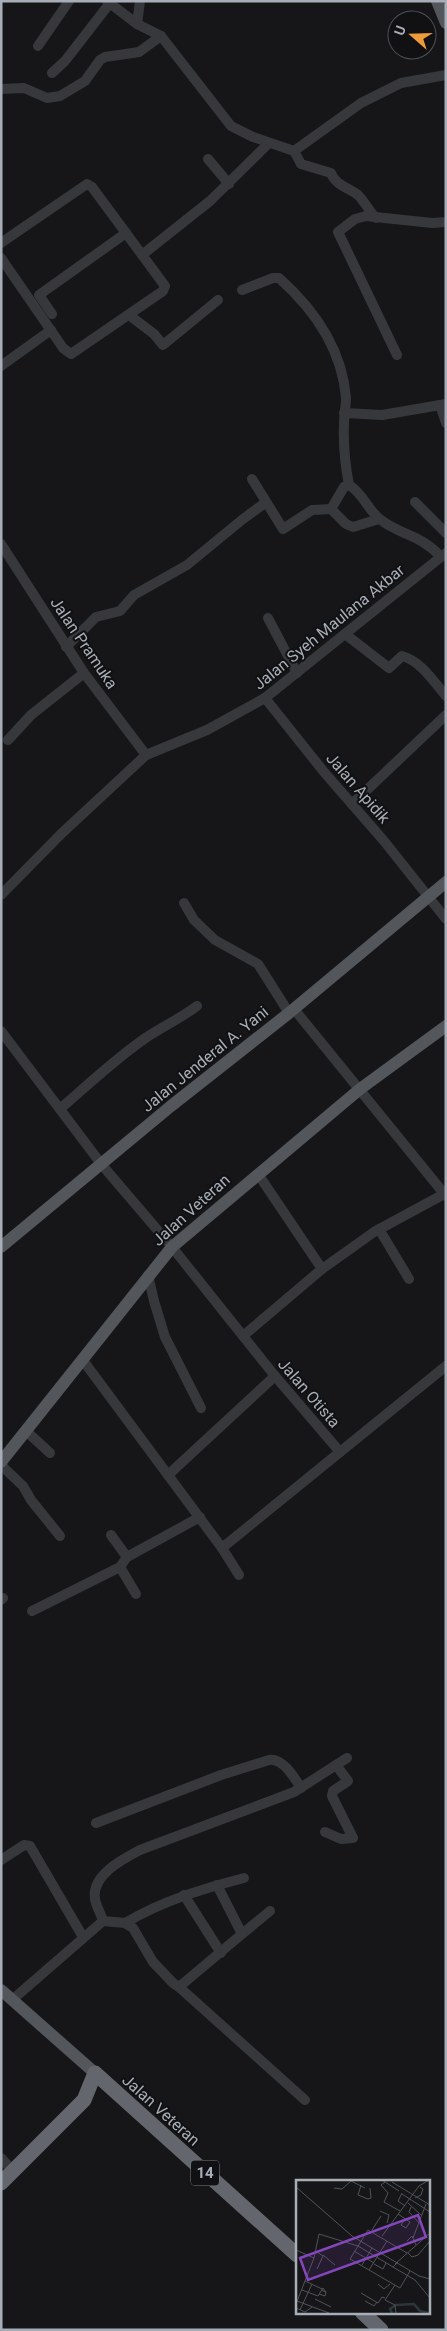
<svg xmlns="http://www.w3.org/2000/svg" width="447" height="2331" viewBox="0 0 447 2331" font-family="Roboto,sans-serif">
  <style>
    .lines { fill: none; stroke-linecap: round; stroke-linejoin: round }
    .minor { stroke: #37383c; stroke-width: 10 }
    .major { stroke: #53565b; stroke-width: 12 }
    .highway { stroke: #63676d; stroke-width: 15 }
    .labels { text-anchor: middle; dominant-baseline: central; stroke-width: 4; stroke-linejoin: round; paint-order: stroke }
    .shield { fill: #111113; stroke: #7b7f86; stroke-width: 1 }
    .shield-label { font-size: 15px; font-weight: bold; fill: #a8aeb7 }
    .street-label { font-size: 16px; fill: #a8aeb7; stroke: #111113 }
    .inset-river { fill: none; stroke: #2c363b; stroke-width: 2.5 }
    .inset-road { fill: none; stroke: #505358; stroke-width: 1 }
    .view { fill: #8446bd; fill-opacity: 0.15; stroke: #8446bd; stroke-width: 2.5 }
    .inset-edge { fill: none; stroke: #a8aeb7; stroke-width: 2.5 }
  </style>
  <rect width="100%" height="100%" fill="#161618"/>
  <g class="lines">
    <g class="minor">
      <path d="M107,1L137,24L161,36L231,126L253,137L294,151L301,164L331,173C336,186 348,187 358,195C365,202 369,211 376,218"/>
      <path d="M137,24L140,1"/>
      <path d="M38,46L69,1"/>
      <path d="M52,73L65,61L110,3"/>
      <path d="M1,89L24,88L47,98L60,96L85,81L100,60L105,57L139,52L161,36"/>
      <path d="M294,151L361,103L401,83L446,75"/>
      <path d="M208,159L229,184"/>
      <path d="M1,243L87,184L92,187L165,286L163,291L71,354L63,348L1,258"/>
      <path d="M142,255L210,201L269,143"/>
      <path d="M242,290L273,278H279C315,310 342,349 346,398C346,406 344,416 344,424C343,446 345,464 349,485"/>
      <path d="M52,314L39,295L126,233"/>
      <path d="M129,315L154,334L163,345L218,300"/>
      <path d="M397,355L338,232L355,219L366,216L432,223L446,222"/>
      <path d="M1,366L51,330"/>
      <path d="M440,405L446,423"/>
      <path d="M344,413L382,415L446,404"/>
      <path d="M252,479L283,529L312,510L331,509L344,487L349,485C364,494 368,511 381,520C402,536 420,534 441,557"/>
      <path d="M415,502L446,533"/>
      <path d="M331,509L346,524L353,527L379,519"/>
      <path d="M1,544L84,673L146,755"/>
      <path d="M268,618L297,673"/>
      <path d="M345,634L389,668L402,656C421,661 434,682 446,696"/>
      <path d="M66,647L96,617L120,611L134,595L187,565L243,519L265,503"/>
      <path d="M265,698L324,772L384,841L446,919"/>
      <path d="M8,740L31,715L84,673"/>
      <path d="M352,804L446,715"/>
      <path d="M1,895L61,834L146,755L207,730L265,698L446,553"/>
      <path d="M184,903L194,920L215,940L258,964L289,1013"/>
      <path d="M294,1009L446,1196"/>
      <path d="M1,1031L102,1165L172,1247L275,1376L340,1452L446,1366"/>
      <path d="M60,1109C89,1084 116,1058 147,1037C164,1026 181,1018 197,1006"/>
      <path d="M258,1174L322,1269"/>
      <path d="M379,1229L409,1279"/>
      <path d="M148,1275L154,1301L165,1337L201,1408"/>
      <path d="M243,1336L322,1269L374,1232L446,1193"/>
      <path d="M82,1359L222,1548L239,1575"/>
      <path d="M26,1431L50,1453"/>
      <path d="M1,1465L23,1486L31,1500L60,1536"/>
      <path d="M168,1475L275,1376"/>
      <path d="M111,1535L127,1557"/>
      <path d="M222,1548L340,1452"/>
      <path d="M120,1567L136,1594"/>
      <path d="M1,1600L3,1598"/>
      <path d="M32,1611L120,1567L127,1557L200,1517"/>
      <path d="M96,1823L221,1775L269,1760C283,1758 294,1777 301,1788"/>
      <path d="M325,1832L341,1839L353,1838L332,1796L333,1791L348,1781L336,1765"/>
      <path d="M1,1860L24,1845L30,1846L83,1937"/>
      <path d="M184,1895L221,1953"/>
      <path d="M103,1921C101,1914 96,1906 95,1899C91,1875 123,1859 140,1850L294,1792L347,1758"/>
      <path d="M125,1923C162,1901 202,1889 244,1878"/>
      <path d="M242,1934L270,1911"/>
      <path d="M179,1987L242,1934L217,1885"/>
      <path d="M12,2000L103,1921L125,1923L133,1928L153,1962L173,1983L179,1987L305,2100"/>
      <path d="M1,2158L13,2171"/>
    </g>
    <g class="major">
      <path d="M437,1L446,23"/>
      <path d="M1,1247L171,1106L289,1013L446,882"/>
      <path d="M1,1462L172,1247L360,1089L446,1026"/>
      <path d="M1,1990L95,2073"/>
    </g>
    <g class="highway">
      <path d="M1,2183L84,2100L95,2073L297,2255"/>
      <path d="M362,2312L381,2330"/>
    </g>
  </g>
  <g class="labels">
    <rect class="shield" x="191" y="2160.5" width="28" height="25" rx="4"/>
    <g class="shield-label">
      <text x="205" y="2173">14</text>
    </g>
    <g class="street-label">
      <text transform="translate(329 627) rotate(-39)">Jalan Syeh Maulana Akbar</text>
      <text transform="translate(84 643) rotate(56)">Jalan Pramuka</text>
      <text transform="translate(358 788) rotate(49)">Jalan Apidik</text>
      <text transform="translate(205 1059) rotate(-39)">Jalan Jenderal A. Yani</text>
      <text transform="translate(191 1210) rotate(-42)">Jalan Veteran</text>
      <text transform="translate(309 1393) rotate(49)">Jalan Otista</text>
      <text transform="translate(161 2110) rotate(42)">Jalan Veteran</text>
    </g>
  </g>
  <g transform="translate(296 2180)">
    <rect width="134" height="134" fill="#161618"/>
    <path class="inset-river" d="M96,133L94,129L100,125L118,124L124,131L133,133"/>
    <path class="inset-road" d="M86,0L103,11M89,2L85,5L92,13L88,22L104,31M96,2L134,25M65,5L62,15L72,19L75,18L74,8M0,7L56,56L123,96L134,99M38,8L46,9L55,1L69,8M106,13L102,21L109,26M106,14L134,32M119,18L125,15L127,9L124,7M112,23L125,35M115,27L113,32L123,43M84,31L93,35L91,43M102,34L114,42L110,48L105,45L109,39M76,50L85,36M86,56L123,6L133,0M117,58L130,24M111,61L116,56L120,65M0,70L18,78L0,124M58,71L78,83M21,72L27,76L21,89M111,73L72,50L54,79L104,108L114,91M112,73L116,77L122,75L134,61M27,75L39,85M18,78L23,54L62,66L97,87L102,82M78,84L87,89L90,83M99,84L134,53M66,85L76,68M97,87L119,100L134,118M73,90L91,61M9,101L26,109M82,104L88,109L94,104M99,105L89,120L99,125L100,133M6,110L22,116L27,108L30,112M65,113L82,123L86,117L89,118M23,114L29,116L30,112L25,110M19,119L35,127M1,121L33,133M69,121L78,126L81,122M0,128L9,132L16,127M4,130L16,104"/>
    <path class="view" d="M122,35L130,57L12,100L4,78Z"/>
    <rect width="134" height="134" class="inset-edge"/>
  </g>
  <rect width="447" height="2331" fill="none" stroke="#a8aeb7" stroke-width="5"/>
  <g transform="translate(412 35) rotate(290)"><circle r="24" fill="#111113" stroke="#4d5055"/>
  <path d="M0-4L9 19L0 12L-9 19Z" fill="#ee9c37"/>
  <text y="-8" font-size="14" font-weight="bold" text-anchor="middle" fill="#a8aeb7">U</text>
  </g>
</svg>
